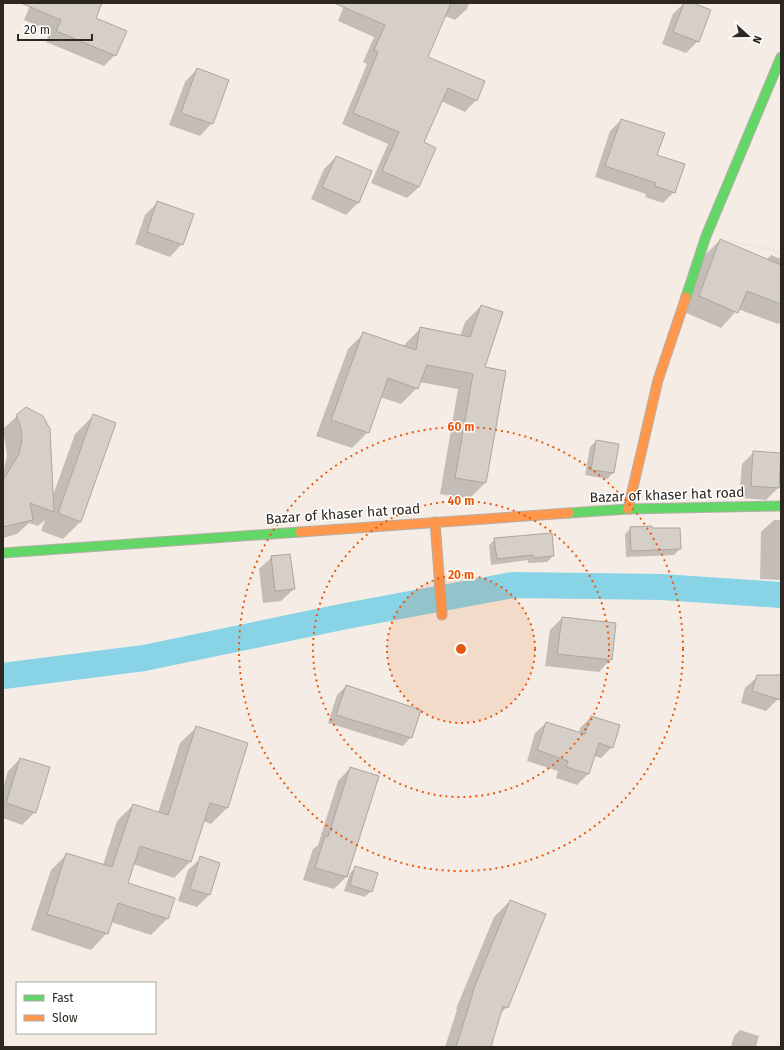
<svg xmlns="http://www.w3.org/2000/svg" width="784" height="1050" viewBox="0 0 784 1050" font-family="'Fira Sans',sans-serif">
  <style>
    .shadow { fill: #0003 }
    .lines { fill: none; stroke-linecap: round; stroke-linejoin: round }
    .canal { stroke: #89d3e6; stroke-width: 26 }
    .building { fill: #d5cfc8; stroke: #aca69f }
    .fast-casing { stroke: #b5afa9; stroke-width: 11 }
    .slow-casing { stroke: #b5afa9; stroke-width: 11 }
    .path { stroke: #dad8d6; stroke-width: 2.5; stroke-dasharray: 1 3; stroke-linecap: butt }
    .fast { stroke: #63d668; stroke-width: 9 }
    .slow { stroke: #ff974d; stroke-width: 9 }
    .ring { fill: none; stroke: #e8590c; stroke-width: 2; stroke-dasharray: 2 4 }
    .labels { text-anchor: middle; dominant-baseline: central; stroke-width: 3; stroke-linejoin: round; paint-order: stroke }
    .street-label { font-size: 14px; fill: #2c2721; stroke: #fff }
    .centre { fill: #e8590c; stroke: #fff; stroke-width: 2 }
    .ring-label { font-size: 12px; text-anchor: middle; font-weight: bold; fill: #e8590c; stroke: #fff; stroke-width: 3; stroke-linejoin: round; paint-order: stroke }
  </style>
  <rect width="100%" height="100%" fill="#f5ede5"/>
  <g class="shadow">
    <path d="M31,3H99L95,18L115,55L104,66L46,42L50,31L24,20Z"/>
    <path d="M345,3H469L467,9L455,20L445,16L427,57L476,100L465,112L441,101L423,143L419,187L407,198L371,183L388,144L342,124L367,64L363,62L374,37L338,21Z"/>
    <path d="M684,3H690L698,41L686,53L662,44L673,14Z"/>
    <path d="M197,69L212,123L200,136L169,125L185,82Z"/>
    <path d="M621,120L656,156L674,192L663,203L645,197L646,194L595,177L610,131Z"/>
    <path d="M336,157L371,172L358,203L346,215L311,199L324,169Z"/>
    <path d="M158,202L182,244L170,257L135,244L145,215Z"/>
    <path d="M720,240L766,260L771,255L781,259V321L778,324L738,309L721,328L684,312L704,256Z"/>
    <path d="M481,306L483,368L505,372L485,483L469,499L440,494L458,389L419,382L417,388L401,404L380,397L368,432L352,448L316,436L348,349L364,333L404,347L405,344L421,328L460,336L465,322Z"/>
    <path d="M26,408L52,498L75,434L93,416L81,521L63,539L41,531L45,520L38,526L29,523L17,534L3,538V473L7,456L3,429Z"/>
    <path d="M596,441L617,445L613,473L607,479L585,475L590,447Z"/>
    <path d="M754,452L778,488L766,500L739,498L742,464Z"/>
    <path d="M774,520H781V580L760,579L761,532Z"/>
    <path d="M631,528L680,549L674,555L626,557L625,534Z"/>
    <path d="M495,539L553,556L547,562L528,563V560L491,565L489,545Z"/>
    <path d="M272,557L294,589L281,601L263,603L259,569Z"/>
    <path d="M562,618L615,624L611,659L599,672L545,666L550,630Z"/>
    <path d="M758,676H781V691L778,699L766,711L741,703L745,688Z"/>
    <path d="M346,686L411,737L403,746L328,723L337,695Z"/>
    <path d="M591,717L612,747L601,758L594,756L588,774L577,785L556,778L558,771L527,761L535,733L546,723L579,733L580,728Z"/>
    <path d="M197,727L247,743L227,808L211,824L203,821L190,862L174,878L133,864L127,884L167,919L151,935L111,922L107,933L91,950L31,930L51,870L67,854L103,865L117,821L133,805L158,813L180,743Z"/>
    <path d="M20,759L35,812L22,825L3,818V788L8,771Z"/>
    <path d="M350,768L378,777L346,877L334,889L303,880L313,849L318,845L338,781Z"/>
    <path d="M201,858L209,895L197,907L178,901L188,870Z"/>
    <path d="M356,867L371,891L365,897L344,891L350,873Z"/>
    <path d="M510,901L507,1007L500,1014L490,1047H445L457,1010L456,1009L494,917Z"/>
    <path d="M740,1030L759,1036L756,1047H731L734,1036Z"/>
  </g>
  <g class="lines">
    <path class="canal" d="M3,676L144,658L346,616L513,585L662,587L781,595"/>
  </g>
  <g class="building">
    <path d="M21,3H102L96,18L127,31L116,56L56,31L61,20Z"/>
    <path d="M334,3H451L428,57L485,81L477,101L448,88L424,142L436,148L419,187L382,171L399,132L353,113L378,52L374,50L385,25Z"/>
    <path d="M684,3H693L711,10L699,42L673,32Z"/>
    <path d="M197,68L229,80L213,124L181,113Z"/>
    <path d="M621,119L665,133L657,155L685,164L675,193L655,186L656,183L605,166Z"/>
    <path d="M336,156L372,171L359,203L322,187Z"/>
    <path d="M157,201L194,214L183,245L147,232Z"/>
    <path d="M720,239L781,265V304L747,291L738,313L699,296Z"/>
    <path d="M481,305L503,312L485,367L506,371L486,483L455,478L473,374L427,365L418,389L388,378L369,433L331,420L363,332L416,350L420,327L470,337Z"/>
    <path d="M26,407L43,416L50,429L54,512L30,503L33,520L3,527V480L19,454L22,440L21,428L16,415Z"/>
    <path d="M93,414L116,423L81,522L58,513Z"/>
    <path d="M596,440L619,444L614,473L591,470Z"/>
    <path d="M753,451L781,453L779,488L751,486Z"/>
    <path d="M652,526V528H680L681,549L631,551L630,527Z"/>
    <path d="M552,533L554,556L534,558L533,555L497,559L494,538Z"/>
    <path d="M290,554L295,589L275,591L271,556Z"/>
    <path d="M562,617L616,623L612,660L557,654Z"/>
    <path d="M757,675H781V700L752,691Z"/>
    <path d="M346,685L421,710L412,738L336,715Z"/>
    <path d="M591,716L620,725L613,748L599,743L589,774L566,767L568,761L537,750L546,722L585,734Z"/>
    <path d="M196,726L248,743L228,808L210,803L191,862L140,846L128,883L175,898L168,919L118,903L108,934L47,914L66,853L112,867L133,804L168,815Z"/>
    <path d="M20,758L50,767L36,813L6,803Z"/>
    <path d="M350,767L379,776L347,877L315,868L325,836L328,837Z"/>
    <path d="M200,856L220,863L210,895L190,889Z"/>
    <path d="M355,866L378,873L372,892L350,885Z"/>
    <path d="M510,900L546,914L508,1008L503,1006L491,1047H456L473,993H472Z"/>
  </g>
  <g class="lines">
    <g class="fast-casing">
      <g id="fast">
        <path d="M686,297L706,236L781,57"/>
        <path d="M569,513L628,509L781,506"/>
        <path d="M3,553L300,532"/>
      </g>
    </g>
    <g class="slow-casing">
      <g id="slow">
        <path d="M628,509L658,380L686,297"/>
        <path d="M435,522L442,615"/>
        <path d="M300,532L569,513"/>
      </g>
    </g>
    <path class="path" d="M730,241L781,252"/>
    <use href="#fast" class="fast"/>
    <use href="#slow" class="slow"/>
  </g>
  <circle cx="461" cy="649" r="74" fill="#e8590c" fill-opacity=".12"/>
  <g class="ring">
    <circle cx="461" cy="649" r="74"/>
    <circle cx="461" cy="649" r="148"/>
    <circle cx="461" cy="649" r="222"/>
  </g>
  <g class="labels">
    <g class="street-label">
      <text transform="translate(667 495) rotate(-2)">Bazar of khaser hat road</text>
      <text transform="translate(343 514) rotate(-4)">Bazar of khaser hat road</text>
    </g>
  </g>
  <circle cx="461" cy="649" r="6" class="centre"/>
  <g class="ring-label">
    <text x="461" y="431">60 m</text>
    <text x="461" y="505">40 m</text>
    <text x="461" y="579">20 m</text>
  </g>
  <rect width="784" height="1050" fill="none" stroke="#2c2721" stroke-width="8"/>
  <rect x="16" y="982" width="140" height="52" fill="#ffffff" stroke="#aba9a6"/>
  <rect x="24" y="995" width="20" height="6" fill="#63d668" stroke="#aba9a6"/>
  <text x="52" y="1002" font-size="12" fill="#2c2721">Fast</text>
  <rect x="24" y="1015" width="20" height="6" fill="#ff974d" stroke="#aba9a6"/>
  <text x="52" y="1022" font-size="12" fill="#2c2721">Slow</text>
  <g transform="translate(748 36) rotate(111)" stroke="#ffffff" stroke-width="3" paint-order="stroke">
  <path d="M0-3L7 15L0 10L-7 15Z" fill="#2c2721"/>
  <text y="-6" font-size="11" font-weight="bold" text-anchor="middle" fill="#2c2721">N</text>
  </g>
  <path d="M18 34v6h74v-6" fill="none" stroke="#2c2721" stroke-width="2"/>
  <text x="24" y="34" font-size="12" fill="#2c2721" stroke="#ffffff" stroke-width="3" paint-order="stroke">20 m</text>
</svg>
